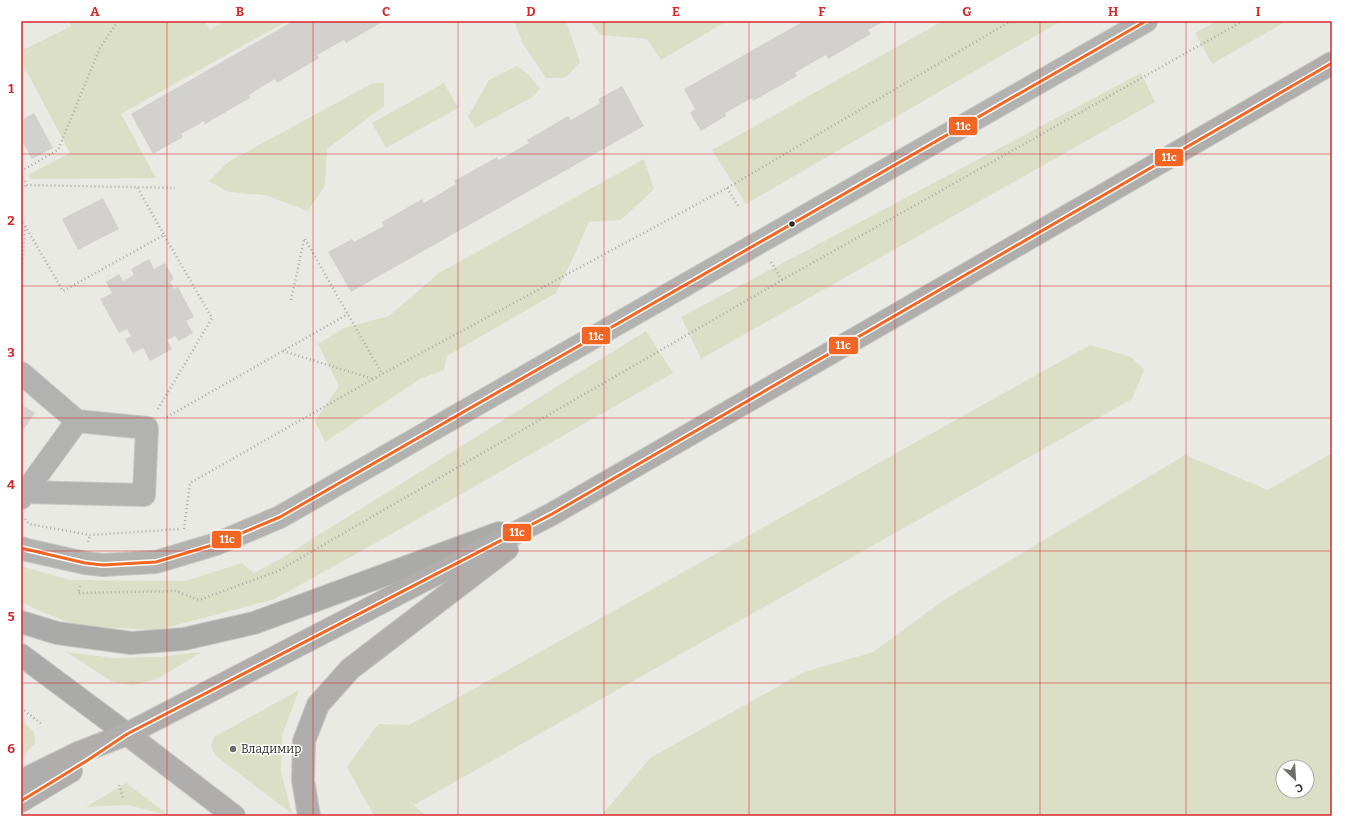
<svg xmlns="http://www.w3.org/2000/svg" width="1353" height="837" viewBox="0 0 1353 837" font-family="Bitter,serif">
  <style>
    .green { fill: #dbdfc6; fill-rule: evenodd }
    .building { fill: #d2d1cd }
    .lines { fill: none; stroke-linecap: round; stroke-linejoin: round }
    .minor-casing { stroke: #c7c7c4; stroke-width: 24 }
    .major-casing { stroke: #c7c7c4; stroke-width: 24 }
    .highway-casing { stroke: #c7c7c4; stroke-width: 24 }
    .path { stroke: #ababa9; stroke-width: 2.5; stroke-dasharray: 1 3; stroke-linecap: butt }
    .minor { stroke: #b2b2b0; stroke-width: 22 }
    .major { stroke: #aaaaa8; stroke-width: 22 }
    .highway { stroke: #afaeac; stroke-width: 22 }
    .bus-1-casing { stroke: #fff; stroke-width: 6 }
    .bus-1 { stroke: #f26522; stroke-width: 3 }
    .grid { fill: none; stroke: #d62828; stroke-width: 1; stroke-opacity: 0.55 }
    .bus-dot { fill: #2b2a27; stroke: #fff; stroke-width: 1.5 }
    .poi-dot { fill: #6e6d6a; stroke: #fff; stroke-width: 1.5 }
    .labels { text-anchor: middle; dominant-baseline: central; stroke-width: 3; stroke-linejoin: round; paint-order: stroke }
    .poi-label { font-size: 12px; fill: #2b2a27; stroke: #fff; text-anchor: start }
    .line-badge { stroke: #fff; stroke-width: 1.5 }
    .badge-label { font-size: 11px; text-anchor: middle; font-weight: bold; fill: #fff }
    .neatline { fill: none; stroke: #d62828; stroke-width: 1.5 }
    .grid-label { font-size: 13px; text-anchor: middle; font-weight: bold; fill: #d62828 }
  </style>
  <rect width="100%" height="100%" fill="#eaeae5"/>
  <g class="green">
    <path d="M69,21H205L210,30L225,21H287L121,114L156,178L31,179L28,175L70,153L21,61V51L71,26Z"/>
    <path d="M514,21H566L580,62L565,78H546L523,44Z"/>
    <path d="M590,21H727L661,60L647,39L601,35Z"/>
    <path d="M943,21H1061L746,204L712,150Z"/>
    <path d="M1217,21H1287L1212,64L1195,33Z"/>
    <path d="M517,66L529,75L540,89L531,98L475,128L468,117L489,80Z"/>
    <path d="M1141,73L1155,102L701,359L681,317Z"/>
    <path d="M373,83H384V106L327,149L325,186L308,211L265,195L228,192L209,181L228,162Z"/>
    <path d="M444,83L458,108L386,148L372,123Z"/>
    <path d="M644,159L654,189L621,220L589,222L573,258L556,293L447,356L444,370L420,379L325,442L315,421L339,386L318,344L344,328L389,316L439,273Z"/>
    <path d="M646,331L673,373L388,536L275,599L158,630L79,626L42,612L21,602V566L69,580L185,581L242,563L254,573L280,559Z"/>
    <path d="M1090,345L1131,357L1144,370L1132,399L414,805L426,816H374L347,767L378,724L409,725Z"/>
    <path d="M1332,453V816H601L650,758L804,672L873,652L941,602L1185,455L1268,490ZM1283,767H1307V791H1283Z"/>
    <path d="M66,652L113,658L158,657L202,652L157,679L133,685L113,682Z"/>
    <path d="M299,690L282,736L281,771L292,814L215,755L211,746L214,737Z"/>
    <path d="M21,719L34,732L35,743L21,758Z"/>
    <path d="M126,783L168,815L127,805L86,807Z"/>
  </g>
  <g class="building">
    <path d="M293,21H384L346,43L344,40L317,55L319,58L277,83L275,79L263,86L249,95L250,98L205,124L204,121L192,128L181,134L183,137L153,154L131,114Z"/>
    <path d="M804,21H885L868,30L871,34L828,59L826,55L810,64L795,73L797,76L753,101L752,98L725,113L726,116L701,131L690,113L695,109L684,89Z"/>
    <path d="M622,86L644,126L351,292L328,252L352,239L354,242L384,226L382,222L422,199L424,203L456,184L454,181L497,157L499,160L513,152L529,143L527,140L568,116L571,120L600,103L598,99Z"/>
    <path d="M34,113L53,148L32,159L21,139V120Z"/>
    <path d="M103,198L119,229L78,250L62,219Z"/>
    <path d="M149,259L154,269L165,263L174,279L170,282L174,289L178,287L194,317L186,321L193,333L179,341L175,336L167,340L172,349L150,361L143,348L133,353L125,339L131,336L127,329L119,333L100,299L112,293L106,282L119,274L123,281L134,275L131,269Z"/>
    <path d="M21,404L35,413L21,433Z"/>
  </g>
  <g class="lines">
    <g class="minor-casing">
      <g id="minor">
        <path d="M21,373L77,421L147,428L144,495L24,492L21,490"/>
        <path d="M21,498L77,421"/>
        <path d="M21,548L27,550L85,563L103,565L156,562L216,544L280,517L1146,21"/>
      </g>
    </g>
    <g class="major-casing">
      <g id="major">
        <path d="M21,622L57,633L131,643L184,639L254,623L499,533"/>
        <path d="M21,655L127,734"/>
      </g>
    </g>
    <g class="highway-casing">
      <g id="highway">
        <path d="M127,734L234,816"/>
        <path d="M21,781L78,753L127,734L552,514L1332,63"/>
        <path d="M21,801L71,771"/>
        <path d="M309,816L303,780L304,741L318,705L350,669L507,549"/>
      </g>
    </g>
    <g class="path">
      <path d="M21,171L58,150L100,48L118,21"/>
      <path d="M21,174L27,185L175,188"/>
      <path d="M21,188L27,185"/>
      <path d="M727,188L738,206"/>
      <path d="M21,219L63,291L164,235L137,187"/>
      <path d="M305,239L382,374"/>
      <path d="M771,262L782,280"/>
      <path d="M21,271L22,268L25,226"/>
      <path d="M291,300L304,240"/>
      <path d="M283,351L373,379"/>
      <path d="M158,409L212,318L164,235"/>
      <path d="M167,417L348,314"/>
      <path d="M25,519L29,524L90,535L179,529"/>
      <path d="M184,529L190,483L382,374L727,188L1011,21"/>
      <path d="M88,542L90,535"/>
      <path d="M80,586L78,593L176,591L199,600L278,571L782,280L1243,21"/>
      <path d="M21,708L43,725"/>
      <path d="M119,785L123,798"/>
    </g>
    <use href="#minor" class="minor"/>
    <use href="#major" class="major"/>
    <use href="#highway" class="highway"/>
    <g class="bus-1-casing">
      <g id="bus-1">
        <path d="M21,548L85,563L103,565L156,562L216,544L280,517L1146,21"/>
        <path d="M21,801L88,760L127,734L552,514L1332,63"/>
      </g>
    </g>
    <use href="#bus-1" class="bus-1"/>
  </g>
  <path class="grid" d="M167,21V816M313,21V816M458,21V816M604,21V816M749,21V816M895,21V816M1040,21V816M1186,21V816M21,154H1332M21,286H1332M21,418H1332M21,551H1332M21,683H1332"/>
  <circle class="bus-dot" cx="792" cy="224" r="3.5"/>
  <circle class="poi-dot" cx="233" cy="749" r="4"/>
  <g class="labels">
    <g class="poi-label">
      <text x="241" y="749">Владимир</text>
    </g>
  </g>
  <g class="line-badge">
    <rect x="948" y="116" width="30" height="20" rx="4" fill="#f26522"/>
    <rect x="1154" y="148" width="30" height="19" rx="4" fill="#f26522"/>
    <rect x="581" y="326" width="30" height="19" rx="4" fill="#f26522"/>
    <rect x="828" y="336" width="31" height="19" rx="4" fill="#f26522"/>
    <rect x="502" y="523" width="30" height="19" rx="4" fill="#f26522"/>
    <rect x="211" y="530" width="31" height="19" rx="4" fill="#f26522"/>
  </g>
  <g class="badge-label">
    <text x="963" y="130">11с</text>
    <text x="1169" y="161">11с</text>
    <text x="596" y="340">11с</text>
    <text x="843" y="349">11с</text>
    <text x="517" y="536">11с</text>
    <text x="227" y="543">11с</text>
  </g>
  <rect width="1353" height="837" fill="none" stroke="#ffffff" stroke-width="44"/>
  <g transform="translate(1295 779) rotate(155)"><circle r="19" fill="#ffffff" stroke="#aaaaa9"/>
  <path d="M0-3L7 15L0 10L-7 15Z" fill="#6e6d6a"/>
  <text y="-6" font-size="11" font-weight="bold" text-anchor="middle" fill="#2b2a27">С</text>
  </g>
  <rect x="22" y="22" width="1309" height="793" class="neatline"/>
  <g class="grid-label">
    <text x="95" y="16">A</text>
    <text x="240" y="16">B</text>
    <text x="386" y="16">C</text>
    <text x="531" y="16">D</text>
    <text x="676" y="16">E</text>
    <text x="822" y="16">F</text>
    <text x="967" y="16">G</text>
    <text x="1113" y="16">H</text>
    <text x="1258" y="16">I</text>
    <text x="11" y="93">1</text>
    <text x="11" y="225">2</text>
    <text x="11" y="357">3</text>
    <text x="11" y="489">4</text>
    <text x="11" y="621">5</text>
    <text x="11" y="753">6</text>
  </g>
</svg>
